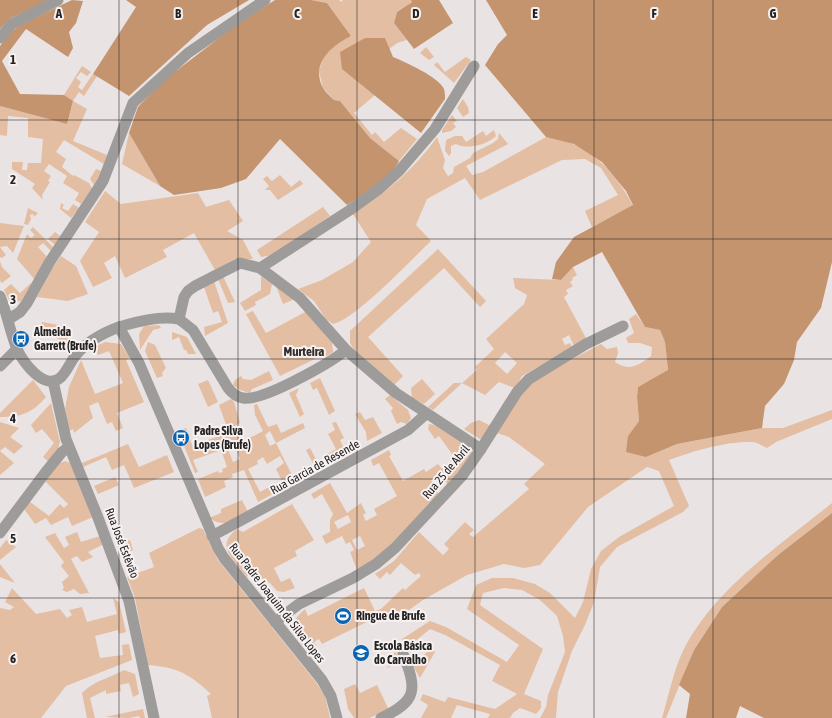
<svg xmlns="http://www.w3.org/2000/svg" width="832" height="718" viewBox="0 0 832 718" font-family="'Asap Condensed',sans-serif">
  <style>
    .green { fill: #e3bea2; fill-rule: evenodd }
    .forest { fill: #c4946e }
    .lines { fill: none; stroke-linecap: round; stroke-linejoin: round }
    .minor { stroke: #9e9c9b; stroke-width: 11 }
    .tertiary { stroke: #9e9c9b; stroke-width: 11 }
    .grid { fill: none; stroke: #242222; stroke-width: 1; stroke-opacity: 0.55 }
    .labels { text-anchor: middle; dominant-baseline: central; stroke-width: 4; stroke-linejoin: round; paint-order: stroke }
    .poi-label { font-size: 12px; font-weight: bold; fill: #242222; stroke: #f7f1f1; text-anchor: start }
    .street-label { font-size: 12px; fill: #242222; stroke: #f7f1f1 }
    .neighbourhood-label { font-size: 13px; font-weight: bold; fill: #312c2c; stroke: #f7f1f1 }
    .grid-label { font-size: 13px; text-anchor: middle; font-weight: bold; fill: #242222; stroke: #f7f1f1; stroke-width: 4; stroke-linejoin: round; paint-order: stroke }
  </style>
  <rect width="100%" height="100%" fill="#eae3e4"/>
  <g class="green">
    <path d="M311,0H339L341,2L343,0H411L413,1L397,12L394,23L407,40L397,43L389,49L385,38L362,85L375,95L354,113L372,135L375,132L384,142L401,128L417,139L399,161L370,138L340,101L334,100L323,88L319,71L324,56L338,42L351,36L327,3Z"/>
    <path d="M426,47L434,57L429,60L420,53Z"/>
    <path d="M466,57L471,60L454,83L434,65L437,62L445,72Z"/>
    <path d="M82,66L91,72L87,76L81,72L76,78L81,82L78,87L82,90L93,74L97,76L84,96L79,92L73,101L87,109L73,141L107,155L104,164L64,140L56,152L66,159L62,167L73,176L74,175L89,183L92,188L81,204L75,200L79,193L63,183L67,176L49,164L44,171L51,176L48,181L50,182L42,195L43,200L32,188L35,184L12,169V162H23L22,170H27L28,163H41L43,139L28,137V118L8,116L7,136L0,135V106L67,124L73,101L64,95Z"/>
    <path d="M463,99L468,107L469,113L463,117L457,108Z"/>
    <path d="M452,115L457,121L453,123L456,127L451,131L442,133V130Z"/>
    <path d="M494,130L496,136C487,145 467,150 456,144L451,146V153L449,156L445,151L446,140L455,136H462L466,142L483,131L486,136Z"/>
    <path d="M129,133L160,186L122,164Z"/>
    <path d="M499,133L508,144L466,166L472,175L483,172L546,137C555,139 565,140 573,144C599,154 621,182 633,206L592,227L585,211L618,195L601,168L585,159L562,160L480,200L465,178L427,199L416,225L431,241C411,260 356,319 333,324L326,319L314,301L298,289L322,280L353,262L371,242L353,214C385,193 415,169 437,137L445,160L443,168L448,176L453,173L454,167L470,158L473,153L493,143L498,139Z"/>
    <path d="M96,169L104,172L94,185L90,179Z"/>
    <path d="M280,175L291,187L300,180L303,184L278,200L270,190H265L269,186L263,179L267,176L272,181Z"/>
    <path d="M105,191L121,204L198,193L206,207L229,200L243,221L227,231L243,240L253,259H235L215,270L194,233L163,250L167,257L125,278L115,256L104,263L112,278L93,287L80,261L99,232L85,222Z"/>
    <path d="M61,203L64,205L62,208L68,211L73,204L79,208L71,218L60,209Z"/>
    <path d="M323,207L330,216L273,255L261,257L257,250Z"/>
    <path d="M28,208L38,213L34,217L33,214L30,215L31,219L28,225L24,224Z"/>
    <path d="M0,223L24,226L13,253L7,246L0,247L6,255L2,258L0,257Z"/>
    <path d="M33,227L53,247L51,251L43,243L38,247L47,257L35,280L17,259L27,234L31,238L35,235L30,230Z"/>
    <path d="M55,232L60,236L55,245L48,239Z"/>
    <path d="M438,249L486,301L480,307L444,268L368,337L403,376L394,385L356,353L350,343V331Z"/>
    <path d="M61,256L76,266L88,294L68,301L37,297L51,270Z"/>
    <path d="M0,261L2,267L11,276L2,283L0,281Z"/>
    <path d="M573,267L577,275L572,278L573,280L570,282L573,286L566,290L568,294L564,297L587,340L574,346L569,335L562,339L565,345L570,343L572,347L522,376L515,388L499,382L485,395L462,383L433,410L428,407L454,383H462L477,370L475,367L494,349L486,339L524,304L527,295L515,288L513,278L561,280ZM505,352L517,363L507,374L495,363Z"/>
    <path d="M223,276L235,302L228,303L218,279Z"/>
    <path d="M261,276L272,284L270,294L255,302L256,305L245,311L240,303L261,290Z"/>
    <path d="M214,281L228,323L205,336L204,327L222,322L218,311L213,313L204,287Z"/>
    <path d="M31,283L32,284L24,300L15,303L10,302L4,290L11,284L20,293Z"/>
    <path d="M276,286L295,299L283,304Z"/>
    <path d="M253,311L266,333L307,311L332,342L333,352L322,359L319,357L280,376L246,314Z"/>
    <path d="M636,314L645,327L660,330L665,342L668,371L638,387L637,397L639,421L628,436L646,457L677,444L762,428H783L832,410V419L776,442L767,448C762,446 757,442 752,442C727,441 693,451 669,460L689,506L683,512L617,547L600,567L594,602L585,625L572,651L558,692L556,718H540L546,707L548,695L565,652L563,636L557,616L540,600L522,590L504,588L483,593L480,605L543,649L524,694L541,701V708L536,714L520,708L513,713L510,718H488L490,714L457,705L451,718H421L428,705L420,700L423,694L445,702L448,697L495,709L517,694L492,681L500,665L445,635L430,629L407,648L402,639L430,621L446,627L507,662L519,645L467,609L476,585L492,578H513L535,584L550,593L575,618L583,602L591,569L601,551L619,537L674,506L659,471L647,467L588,507L540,565L524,568L504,564L467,575L423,600L392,622L385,613L322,644L319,639L314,642L316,645L307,650C292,635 287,624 305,609L308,616L364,588L375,611L381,609L403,588L405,590L421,576L419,573L415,575L401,563L390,575L387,572L380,579L375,574L394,561L419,532L443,555L449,549L444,544L465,522L474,530L469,534L473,537L529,489L524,484L545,464L509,437L497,433L516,399L536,378L601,344L607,349L617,347L618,353L615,362C629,372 639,365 651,356L652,347L640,343H628L626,338L634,333L629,319Z"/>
    <path d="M42,322L69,327L71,349L41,326Z"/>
    <path d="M159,325L161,328L153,330L140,350L139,334L144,326Z"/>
    <path d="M172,332L187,337L196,354H188L186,350H184L179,337L172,340Z"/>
    <path d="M105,342L121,344L130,358L126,360L144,402L117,413L123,428L116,431L112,422L107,424L98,402L89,406L93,418L74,433L73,429L69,431L65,409L69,387L81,360L95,394L123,383L109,351L98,355L94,347Z"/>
    <path d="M148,342L155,345L166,368L162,373L163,376L157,378L145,351Z"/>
    <path d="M269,371L273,380L252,389L250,393L240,390L233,385L235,380L241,376L243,379L251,380Z"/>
    <path d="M320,378L335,411L329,415L317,388L313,390L310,383Z"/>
    <path d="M422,379L435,394L424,404L412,398L411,388Z"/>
    <path d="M33,380L46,397C32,413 22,417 0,417V413Z"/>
    <path d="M208,380L218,402L208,407L198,384Z"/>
    <path d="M299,388L296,395L304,414L300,417L289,393Z"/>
    <path d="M390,395L408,410L411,418L407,424L401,422L397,424L391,411L393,408L385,399Z"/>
    <path d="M231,399L234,402L240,423L228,430L219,405Z"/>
    <path d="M51,403L60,442L57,451L49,462L43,457L54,443L42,429L36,433L31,425Z"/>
    <path d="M257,404L268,427L277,424L281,433L303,423L305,428L276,443L295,481L285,487L276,469L284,463L280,456L267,464L263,457L257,461L258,464L248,469L260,492L275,484L280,490L258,502L244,470L232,474L233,477L224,481L226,487L205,497L198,479L218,471L219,473L223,472L222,469L227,467L221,450L193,460L198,472L195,473L178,431L186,428L192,445L229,433L231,437L238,434L242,442L263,431L255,415L254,405ZM270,431L276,443L270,446L265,435ZM235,447L240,459L233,462L228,449Z"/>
    <path d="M360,412L365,420L373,417L382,433L367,441L366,432L355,414Z"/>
    <path d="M479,420L491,426L484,437L480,439L464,429L471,423Z"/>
    <path d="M0,422L19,428L10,437L23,446L14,454L5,447L0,451Z"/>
    <path d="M336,422L344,438L340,440L346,453L330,462L326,455L336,449L328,434L335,430L332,423Z"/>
    <path d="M429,424C438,424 468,441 472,450C472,451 472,454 472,456L448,485L440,474L431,480L439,495C417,518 385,556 357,570L350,552L354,550L350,542L346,544L342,536L326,544L322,536L330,532V520L333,514L322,494L314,499L311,494L330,483L347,513L361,503L366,513L363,515L366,521L377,515L374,509L397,496L379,463L373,466L371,460L389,450L391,455L389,456L403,481L424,469L426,472L438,464L442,469L455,458L439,436L435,439L428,429ZM348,515L351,522L338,529L334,522ZM360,536L365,546L357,550L352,540Z"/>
    <path d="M128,444L139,467L167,455L174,472L134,488L124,465L112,470L106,457L83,467L82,463Z"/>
    <path d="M310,448L317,461L321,459L324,465L316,469L306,450Z"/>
    <path d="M0,451L14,463L0,475Z"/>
    <path d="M65,461L70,463L93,517L72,526L68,517L51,525L46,518L35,524L24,509L30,502L49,516L60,504L64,508L68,504L45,481L60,463Z"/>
    <path d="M115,477L119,485L98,494L94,486Z"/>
    <path d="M242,500L248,512C232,520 226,529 209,518L221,513V509Z"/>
    <path d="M832,503V513L778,555L722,607L694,650L666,718H662C668,698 674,669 683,651C713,590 780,545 832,503Z"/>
    <path d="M292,504L314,540L295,551L297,556L274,568L281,582L290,578L295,588L284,592L277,591L270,583L262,579L255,582L249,575L247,577C234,560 214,546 237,529L243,532Z"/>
    <path d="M199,528L203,529L218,560L315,681L325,696L330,718H212L207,696L211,694C188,673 179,668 148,665L135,598L127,577L154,567L149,553Z"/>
    <path d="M77,532L81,542L100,536L104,544L88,552L93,557L82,562L77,556L71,559L89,593L80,594L74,589L67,592L62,590L64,588L62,582L69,576L61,566L64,562L45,537L55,533L64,548L69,545L65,537Z"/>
    <path d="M6,540L16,547L0,560V548Z"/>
    <path d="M130,540L133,550L126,553L124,549L119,551L117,544Z"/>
    <path d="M0,564L15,583L0,577Z"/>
    <path d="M12,588L36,614L60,609L67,618L72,615L69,610L82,607L87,622L117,614L113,598L119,602L126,632L119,634L118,630L95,636L100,658L123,655L122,645L129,644L132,660L66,686L41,718H0V608L10,610L14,607L5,602Z"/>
    <path d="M430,649L435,652L420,678L413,666Z"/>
    <path d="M395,651L400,661L387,668Z"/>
    <path d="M124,670L135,674L139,694L133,697L129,683L120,685L121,691L106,694V690L90,698L95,718H87L82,693C93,681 110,678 124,670Z"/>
    <path d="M355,684L360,693L377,685L389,710L369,718H354L348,709L344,689Z"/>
    <path d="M143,709L145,718H140L139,716L129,718L105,717Z"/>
  </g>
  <g class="forest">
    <path d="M0,0H50L11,18L0,29Z"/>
    <path d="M72,0L83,1L76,23L69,32L73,48L68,57L26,29L2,61L20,94L64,95L73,101L67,124L0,106V46L7,36L20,25Z"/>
    <path d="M126,0H249L207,25L129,96L93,74L136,7Z"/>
    <path d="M275,0H311L327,3L351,36C332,45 310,64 323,88C325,92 330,96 334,100L340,101L370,138L399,161C391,179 363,194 347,205L280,139L246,179L221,188L174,195L160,186L129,133L138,107L163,81L236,25Z"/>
    <path d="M411,0H439L453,23L414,49L394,23L397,12L412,2Z"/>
    <path d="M486,0H832V262L821,308L797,342L794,360L784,384L765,406L762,428L677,444L646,457L626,452L628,436L639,421L637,397L638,387L668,370L665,342L660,330L645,327L602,252L573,267L561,280L552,279L556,262L574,237L633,205L626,191L602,162L574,144L546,137L485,65L498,44L507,35Z"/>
    <path d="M365,38H385L393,57C405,62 439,77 444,89C445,92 445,96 445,99L421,133L342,69L340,52Z"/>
    <path d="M832,513V718H764L740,706L736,718H686L690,694L679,685L694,650L722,607L778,555Z"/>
  </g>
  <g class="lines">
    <g class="minor">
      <path d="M0,38L12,24L58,0"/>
      <path d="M260,268L350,210L379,189L399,171L435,129L474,66"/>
      <path d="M9,319L20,312L27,303L49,263L103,181L133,103L188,53L265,0"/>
      <path d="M179,319L193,330L228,388C232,393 236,397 243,398C262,402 330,363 346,350"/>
      <path d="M119,327C139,321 159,316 179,319L184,297L188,291L195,286L240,263L260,268L300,298L346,350L396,393L481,449"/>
      <path d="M0,366L17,349"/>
      <path d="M53,381L66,439L97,515L129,601L154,718"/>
      <path d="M0,533L45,473L62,452L69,447"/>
      <path d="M212,536L408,430L426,414"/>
      <path d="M275,622L299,604L353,578L376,564L395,548L462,476L481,449L517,392L529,379L586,344L623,326"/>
      <path d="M381,718C418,701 417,689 403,654"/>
    </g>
    <path class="tertiary" d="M0,296C7,313 10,332 17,349C23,362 44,391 60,378C67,372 70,362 76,355C87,341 103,333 119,327L139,363L218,548L224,558L322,680L331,696L337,718"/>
  </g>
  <path class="grid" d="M119,0V718M238,0V718M357,0V718M475,0V718M594,0V718M713,0V718M0,120H832M0,239H832M0,359H832M0,479H832M0,598H832"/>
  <defs>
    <g id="bus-disc" transform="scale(0.9)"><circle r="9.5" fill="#0a64b1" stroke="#f7f1f1"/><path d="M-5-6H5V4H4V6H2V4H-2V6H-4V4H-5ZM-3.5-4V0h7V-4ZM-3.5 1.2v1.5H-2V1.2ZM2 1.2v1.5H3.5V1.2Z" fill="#fff"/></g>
    <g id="stadium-disc" transform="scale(0.9)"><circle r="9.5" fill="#0a64b1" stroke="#f7f1f1"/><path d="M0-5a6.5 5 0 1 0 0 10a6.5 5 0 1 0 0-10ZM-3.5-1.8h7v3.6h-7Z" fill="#fff"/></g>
    <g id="school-disc" transform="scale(0.9)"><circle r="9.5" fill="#0a64b1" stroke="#f7f1f1"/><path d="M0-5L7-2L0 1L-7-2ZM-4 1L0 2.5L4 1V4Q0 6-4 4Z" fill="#fff"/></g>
  </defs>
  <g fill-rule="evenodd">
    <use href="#bus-disc" x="21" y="339"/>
    <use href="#bus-disc" x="181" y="438"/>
    <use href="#stadium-disc" x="343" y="616"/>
    <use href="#school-disc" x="361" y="653"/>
  </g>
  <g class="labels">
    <g class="poi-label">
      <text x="34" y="332">Almeida<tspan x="34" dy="14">Garrett (Brufe)</tspan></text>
      <text x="194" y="431">Padre Silva<tspan x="194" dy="14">Lopes (Brufe)</tspan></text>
      <text x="356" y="616">Ringue de Brufe</text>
      <text x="374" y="646">Escola Básica<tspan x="374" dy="14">do Carvalho</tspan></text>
    </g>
    <g class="street-label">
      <text transform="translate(315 467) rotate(-29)">Rua Garcia de Resende</text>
      <text transform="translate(446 472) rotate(-50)">Rua 25 de Abril</text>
      <text transform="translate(122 543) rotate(69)">Rua José Estêvão</text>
      <text transform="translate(277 603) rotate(52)">Rua Padre Joaquim da Silva Lopes</text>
    </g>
    <g class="neighbourhood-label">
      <text x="304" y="351">Murteira</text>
    </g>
  </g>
  <g class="grid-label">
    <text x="59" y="18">A</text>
    <text x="178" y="18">B</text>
    <text x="297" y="18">C</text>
    <text x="416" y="18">D</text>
    <text x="535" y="18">E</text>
    <text x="654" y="18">F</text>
    <text x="773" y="18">G</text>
    <text x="13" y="64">1</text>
    <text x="13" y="184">2</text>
    <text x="13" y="304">3</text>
    <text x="13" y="423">4</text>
    <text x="13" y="543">5</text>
    <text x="13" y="663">6</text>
  </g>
</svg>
